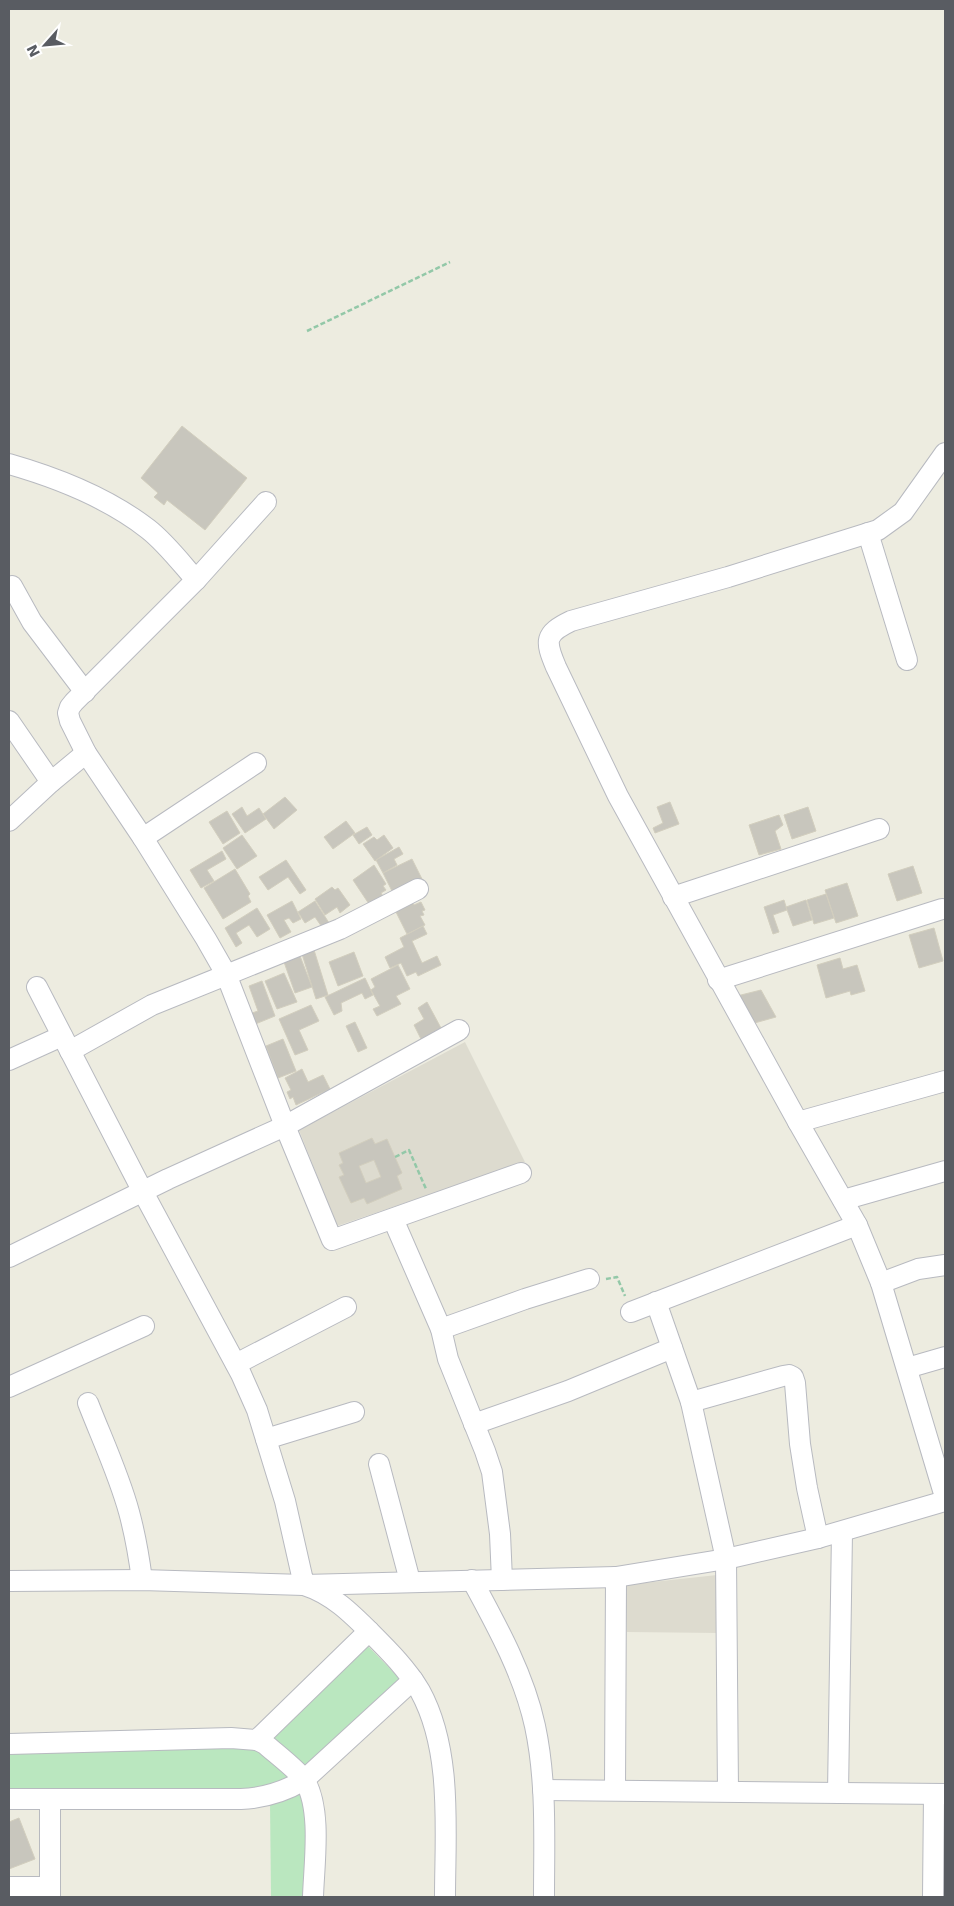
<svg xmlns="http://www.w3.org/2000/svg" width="954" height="1906" viewBox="0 0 954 1906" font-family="'DejaVu Sans',sans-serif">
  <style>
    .education { fill: #dddbcf }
    .green { fill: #bae7bf }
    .building { fill: #c8c6bd; stroke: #d2cebe; fill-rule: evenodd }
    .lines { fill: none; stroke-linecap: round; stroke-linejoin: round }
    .minor-casing { stroke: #b8bac0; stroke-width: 22 }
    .path { stroke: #93c8a8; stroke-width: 2.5; stroke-dasharray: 5 2.5; stroke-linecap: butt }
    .minor { stroke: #fff; stroke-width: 20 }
  </style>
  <rect width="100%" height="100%" fill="#edece0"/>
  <g class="education">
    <path d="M465,1042L525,1162L337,1226L299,1130Z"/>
    <path d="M717,1575L719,1633L627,1632L625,1585Z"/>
  </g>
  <g class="green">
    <path d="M366,1644L401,1680L305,1773L270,1737Z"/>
    <path d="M254,1745L291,1779L263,1791L9,1790V1749Z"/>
    <path d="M303,1789L307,1799L308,1897H271L270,1803Z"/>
  </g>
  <g class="building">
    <path d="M182,426L247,478L205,530L167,500L164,505L154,497L158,493L141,478Z"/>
    <path d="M285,797L297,810L274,829L263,814Z"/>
    <path d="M670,802L679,824L655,833L653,828L663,823L657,807Z"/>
    <path d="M242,807L247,816L259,808L266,819L245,833L232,814Z"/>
    <path d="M808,807L816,831L792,839L784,815Z"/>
    <path d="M227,811L240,833L223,844L209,822Z"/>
    <path d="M779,815L783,825L775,831L781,849L759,855L749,825Z"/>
    <path d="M346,821L355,833L333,849L324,837Z"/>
    <path d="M367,827L372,835L359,844L353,835Z"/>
    <path d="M242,835L257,856L237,869L223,848Z"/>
    <path d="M384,835L393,848L375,861L363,844L374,837L377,840Z"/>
    <path d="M399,847L403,854L394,859L397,865L383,873L376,860Z"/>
    <path d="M222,851L226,859L207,870L214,881L201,888L190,870Z"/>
    <path d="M412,859L422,879L411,885L408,883L392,891L383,873Z"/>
    <path d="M286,860L306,890L300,894L288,877L268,890L259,877Z"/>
    <path d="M374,865L386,884L383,886L386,890L381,893L384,898L371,907L353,880Z"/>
    <path d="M913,866L922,893L897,901L888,874Z"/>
    <path d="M235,869L250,894L248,896L251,902L223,919L204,888Z"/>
    <path d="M847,883L858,916L836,923L825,890Z"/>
    <path d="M332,887L335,890L338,888L350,905L340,913L337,907L325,915L315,899Z"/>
    <path d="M826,894L834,918L814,924L807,900Z"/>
    <path d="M784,900L787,910L773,915L779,932L773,934L764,907Z"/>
    <path d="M806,900L812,920L793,926L786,907Z"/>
    <path d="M292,901L301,919L293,923L289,918L284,920L291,932L280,938L267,915Z"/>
    <path d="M315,901L331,926L324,930L315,917L305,923L298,912Z"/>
    <path d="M411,901L414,905L421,902L425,910L422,911L424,915L420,916L425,925L407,934L395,910Z"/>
    <path d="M257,908L270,929L257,937L249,925L236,933L242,943L236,947L225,928Z"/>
    <path d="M423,926L427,934L412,941L422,963L437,956L441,965L418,976L416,972L407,976L401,963L390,968L385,957L404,947L400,938Z"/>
    <path d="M934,928L943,961L919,968L909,935Z"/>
    <path d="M314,950L328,995L316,999L302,954Z"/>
    <path d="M354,952L363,976L338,986L329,962Z"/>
    <path d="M300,956L312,987L295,993L284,962Z"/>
    <path d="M840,958L843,969L857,965L865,991L851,995L850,991L826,998L817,965Z"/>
    <path d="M398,965L410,989L396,996L401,1004L377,1016L373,1009L380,1006L371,990L375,987L371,979Z"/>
    <path d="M284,973L297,1002L277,1009L265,981Z"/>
    <path d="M365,978L373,995L365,999L362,993L341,1003L342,1011L334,1015L325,997Z"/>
    <path d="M262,981L275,1016L253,1025L249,1014L258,1011L249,986Z"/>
    <path d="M761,990L776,1017L751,1024L737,996Z"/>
    <path d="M427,1002L441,1028L421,1039L414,1025L424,1019L418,1008Z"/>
    <path d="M311,1005L319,1021L299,1030L308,1050L295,1055L279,1019Z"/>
    <path d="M355,1022L367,1048L358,1052L346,1026Z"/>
    <path d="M283,1039L296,1071L278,1078L266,1046Z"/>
    <path d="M302,1069L308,1082L323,1075L330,1089L296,1105L293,1097L290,1099L287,1092L291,1090L285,1078Z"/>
    <path d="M372,1138L375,1144L387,1139L402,1173L397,1176L402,1189L367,1204L364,1198L351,1203L339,1177L344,1175L339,1165L343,1163L339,1153ZM374,1160L381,1177L366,1183L359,1166Z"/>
    <path d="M19,1818L35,1859L9,1869V1822Z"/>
  </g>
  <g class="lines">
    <g class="minor-casing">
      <g id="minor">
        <path d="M945,453L903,512L878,530L728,577L571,621C544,634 545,641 556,667L618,796L798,1122L857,1225L881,1283L945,1497"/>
        <path d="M9,464C58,478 107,497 148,529C166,543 181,563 196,580"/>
        <path d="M266,502L196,580L74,702L70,707L68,713L70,721L86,753L143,838L206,939L226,974L285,1126L332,1240L521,1173"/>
        <path d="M868,533L907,660"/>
        <path d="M9,587L12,586L32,622L85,692"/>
        <path d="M9,721L51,782"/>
        <path d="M9,821L51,782L86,753"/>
        <path d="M143,838L256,763"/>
        <path d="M673,897L879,829"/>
        <path d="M718,980L942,909"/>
        <path d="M37,987L143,1192L241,1374L257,1410L285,1501L304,1585L616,1577L726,1559L818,1538L945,1501"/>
        <path d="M70,1051L152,1005L340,929L418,889"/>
        <path d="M9,1060L62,1036"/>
        <path d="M798,1122L945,1081"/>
        <path d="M843,1200L945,1171"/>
        <path d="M393,1219L441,1329L448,1359L485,1451L492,1472L500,1534L502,1580"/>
        <path d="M9,1257L168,1179L285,1126L459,1030"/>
        <path d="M881,1283L918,1269L945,1265"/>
        <path d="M656,1302L691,1402L726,1559L728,1791"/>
        <path d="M631,1312L857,1225"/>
        <path d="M441,1329L525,1299L589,1279"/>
        <path d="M236,1364L346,1307"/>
        <path d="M907,1368L945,1357"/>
        <path d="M9,1387L144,1326"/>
        <path d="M691,1402L783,1376L789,1375L793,1377L795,1383L800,1444L807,1488L818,1538"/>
        <path d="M88,1403C102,1439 119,1475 129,1512C135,1534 139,1557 142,1580"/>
        <path d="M474,1424L568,1391L672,1348"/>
        <path d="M266,1439L354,1412"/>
        <path d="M379,1464L410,1581"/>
        <path d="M472,1580C497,1626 524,1675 535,1726C547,1782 544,1841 544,1897"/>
        <path d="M9,1581L142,1580L304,1585C332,1594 351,1613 371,1633C389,1651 407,1669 420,1691C453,1751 445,1832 445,1897"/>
        <path d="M257,1740L265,1744C275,1753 299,1771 305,1781C322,1810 314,1864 313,1897"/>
        <path d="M9,1744L231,1738L257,1740L369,1631"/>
        <path d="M543,1790L945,1794"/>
        <path d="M615,1790L616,1577"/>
        <path d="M838,1793L842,1532"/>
        <path d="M9,1799H241C265,1798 284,1792 304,1780L413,1680"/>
        <path d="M50,1799V1897"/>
        <path d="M9,1887H50"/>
        <path d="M933,1897L934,1794"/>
      </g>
    </g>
    <g class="path">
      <path d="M307,331L450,262"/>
      <path d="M395,1157L409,1150L426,1189"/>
      <path d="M606,1279L617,1277L625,1296"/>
    </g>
    <use href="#minor" class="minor"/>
  </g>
  <rect width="954" height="1906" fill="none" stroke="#595c62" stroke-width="20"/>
  <g transform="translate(45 45) rotate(243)" stroke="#ffffff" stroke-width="4" paint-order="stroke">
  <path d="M0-4L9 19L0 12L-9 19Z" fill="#595c62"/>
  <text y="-8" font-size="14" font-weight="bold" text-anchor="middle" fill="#595c62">N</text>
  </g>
</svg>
